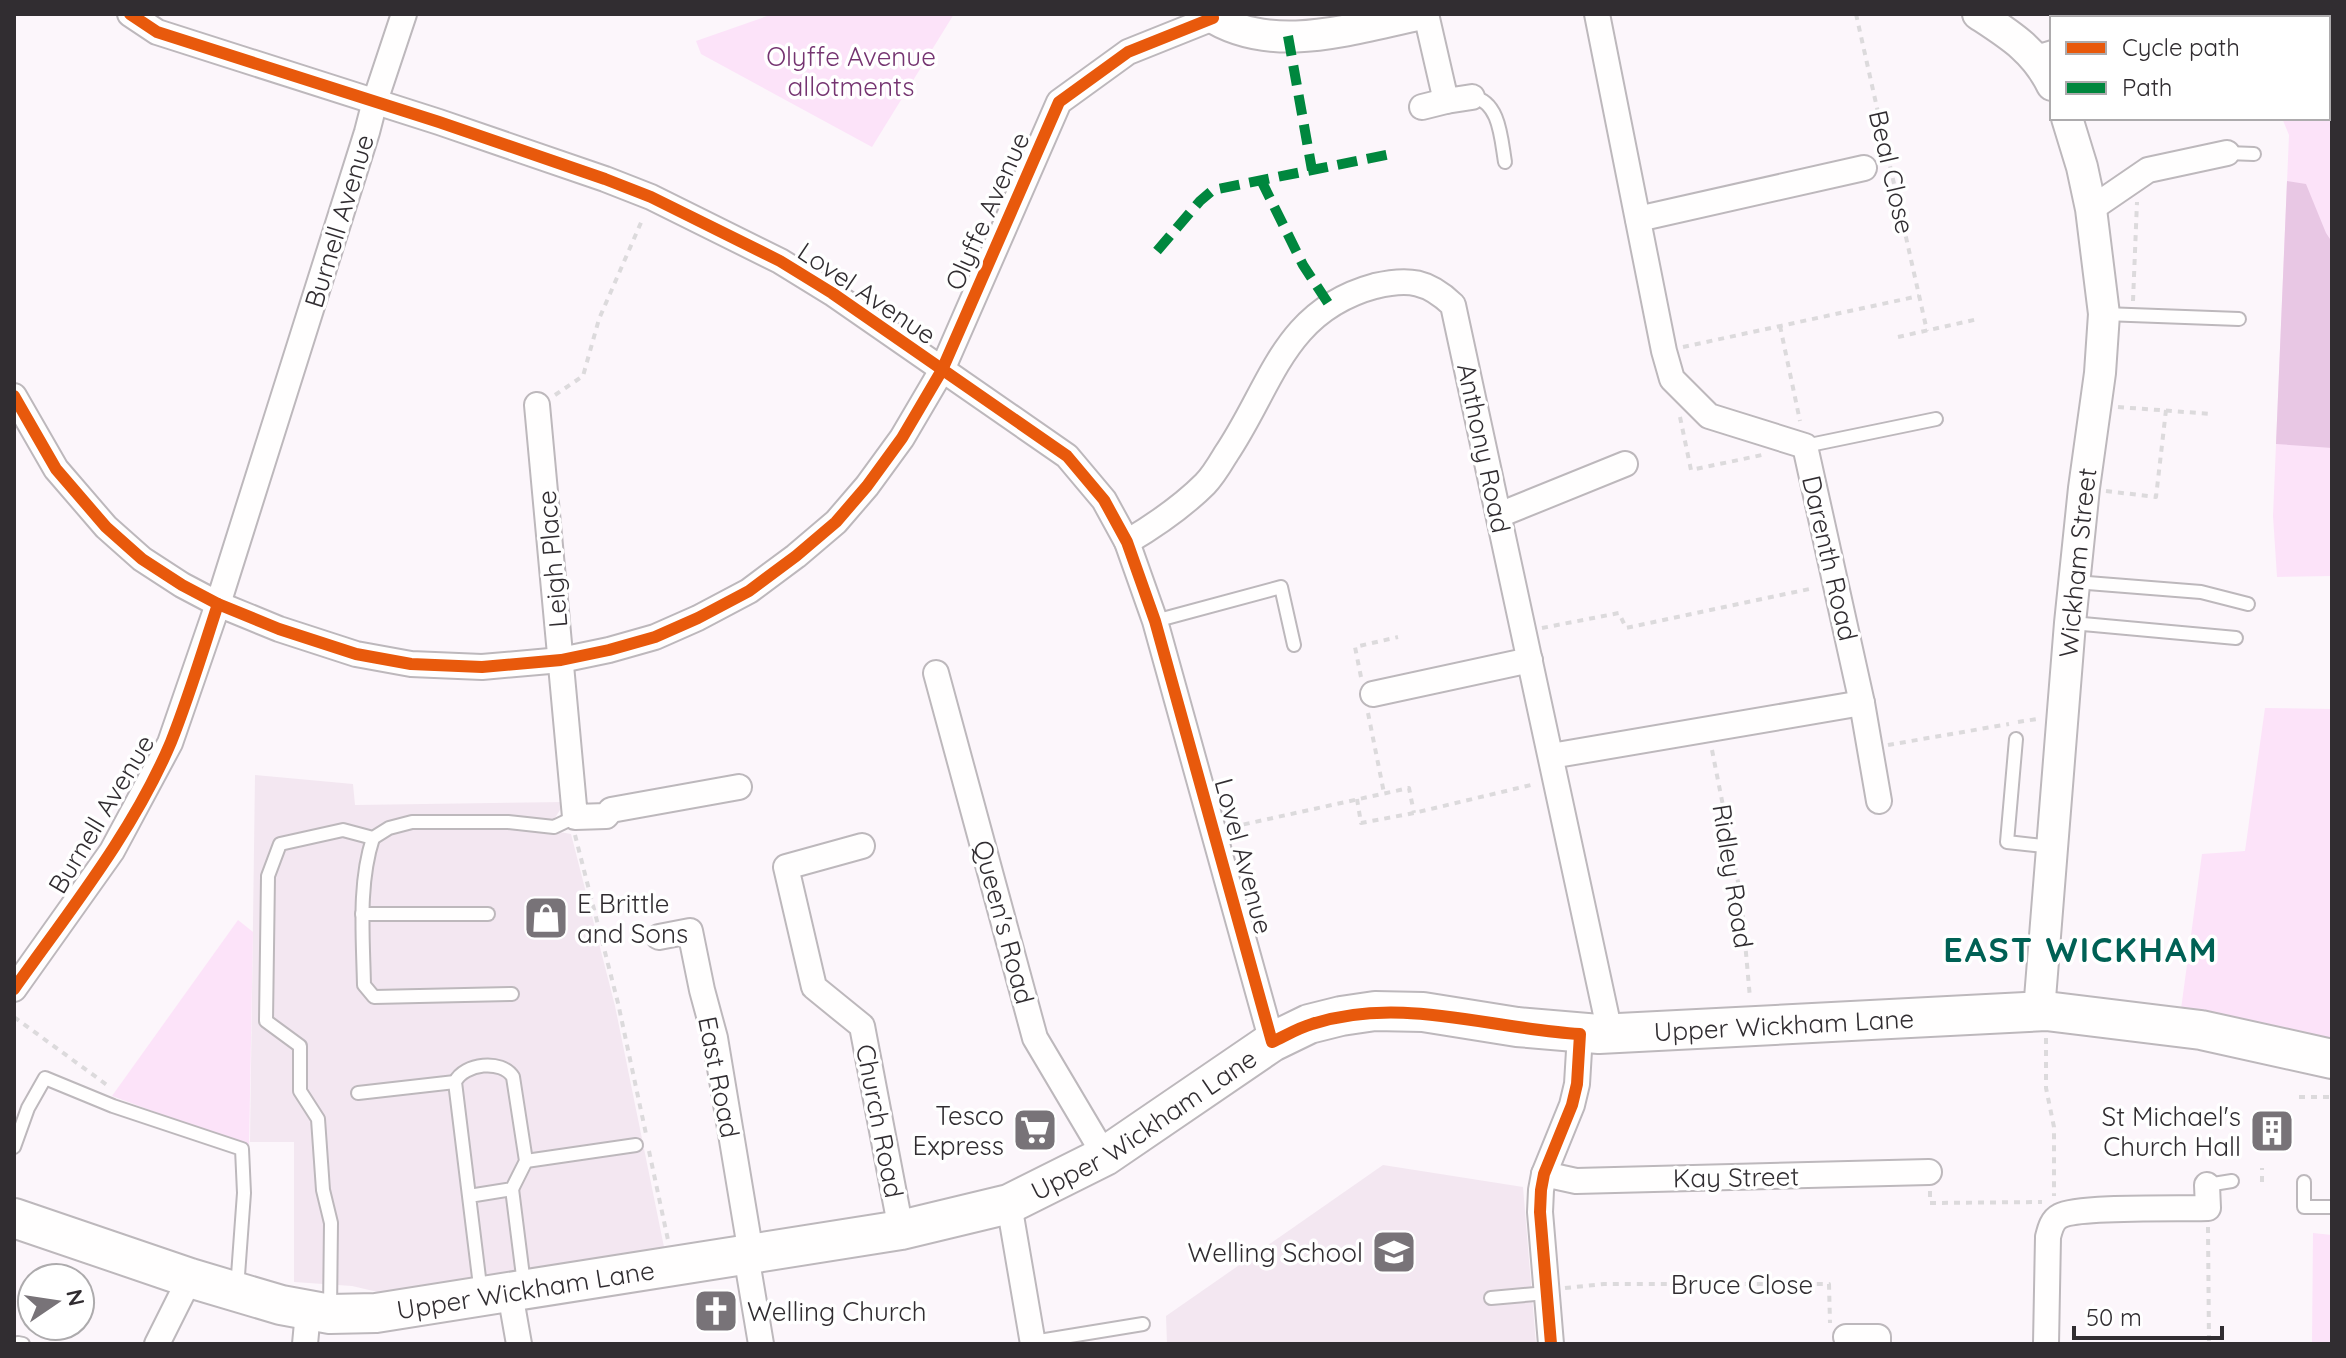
<svg xmlns="http://www.w3.org/2000/svg" width="2346" height="1358" viewBox="0 0 2346 1358" font-family="Quicksand,sans-serif">
  <style>
    .built { fill: #f3e7f1 }
    .green { fill: #fce3f9 }
    .forest { fill: #e8c7e4 }
    .lines { fill: none; stroke-linecap: round; stroke-linejoin: round }
    .service-casing { stroke: #bdb8bc; stroke-width: 16 }
    .minor-casing { stroke: #bdb8bc; stroke-width: 28 }
    .tertiary-casing { stroke: #bdb8bc; stroke-width: 34 }
    .primary-casing { stroke: #bdb8bc; stroke-width: 42 }
    .path { stroke: #dcdadc; stroke-width: 4; stroke-dasharray: 6 6; stroke-linecap: butt }
    .service { stroke: #fffefe; stroke-width: 12 }
    .minor { stroke: #fffefe; stroke-width: 24 }
    .tertiary { stroke: #fffefe; stroke-width: 30 }
    .primary { stroke: #fffefe; stroke-width: 38 }
    .quiet { stroke: #00873e; stroke-width: 10; stroke-dasharray: 20 10; stroke-linecap: butt }
    .cycleway-casing { stroke: #fff; stroke-width: 17 }
    .cycleway { stroke: #e8590c; stroke-width: 12 }
    .labels { text-anchor: middle; dominant-baseline: central; stroke-width: 7; stroke-linejoin: round; paint-order: stroke }
    .park-label { font-size: 26px; fill: #753471; stroke: #fff }
    .street-label { font-size: 26px; fill: #312d31; stroke: #fff }
    .poi-label { font-size: 26px; fill: #312d31; stroke: #fff; text-anchor: end }
    .district-label { font-size: 34px; font-weight: bold; letter-spacing: 2px; fill: #006155; stroke: #fff }
  </style>
  <rect width="100%" height="100%" fill="#fcf6fb"/>
  <g class="built">
    <path d="M255,775L353,784L355,805L565,802L553,821L554,831L571,834L615,1006L664,1247L382,1293L352,1286L294,1282V1142H250Z"/>
    <path d="M1383,1165L1523,1187L1536,1344H1167L1166,1316Z"/>
  </g>
  <g class="green">
    <path d="M773,14H954L872,147L701,54L696,41Z"/>
    <path d="M2222,14H2332V576L2277,577L2273,516L2289,135L2282,118H2328V18H2225Z"/>
    <path d="M2265,708L2332,709V1050L2181,1009L2202,854L2245,851Z"/>
    <path d="M238,920L253,932L249,1147L112,1096Z"/>
    <path d="M2313,1233L2332,1235V1344H2312Z"/>
  </g>
  <path class="forest" d="M2287,181L2306,184L2326,233L2332,242V448L2276,444Z"/>
  <g class="lines">
    <g class="service-casing">
      <g id="service">
        <path d="M2126,18L2128,14"/>
        <path d="M2032,53L2052,47"/>
        <path d="M1472,97C1500,101 1501,139 1505,162"/>
        <path d="M2227,153L2254,154"/>
        <path d="M2104,314L2239,319"/>
        <path d="M1805,446L1936,419"/>
        <path d="M2075,582L2201,592L2248,604"/>
        <path d="M1155,621L1281,587L1294,645"/>
        <path d="M2072,623L2236,638"/>
        <path d="M2016,739L2007,842L2052,847"/>
        <path d="M373,838C358,884 363,936 364,985L374,997L512,994"/>
        <path d="M362,914H488"/>
        <path d="M358,1093L455,1082"/>
        <path d="M14,1147L28,1108L45,1078L113,1106L242,1149L244,1193L237,1289"/>
        <path d="M526,1161L636,1145"/>
        <path d="M2304,1182V1207H2332"/>
        <path d="M2207,1185L2232,1181"/>
        <path d="M512,1189L524,1284"/>
        <path d="M469,1196L512,1189L526,1161L513,1077C502,1059 464,1063 455,1082L481,1294"/>
        <path d="M1491,1298L1547,1293"/>
        <path d="M330,1311L331,1223L323,1190L318,1119L300,1091V1046L266,1021L268,876L280,844L343,830L373,838L389,828L412,822H508L554,827L575,817"/>
        <path d="M1033,1342L1143,1324"/>
        <path d="M18,1343L23,1344"/>
      </g>
    </g>
    <g class="minor-casing">
      <g id="minor">
        <path d="M130,14L157,32L439,122L605,179L651,197L780,261L832,293L1067,456L1104,500L1127,542L1155,621L1272,1042"/>
        <path d="M1426,14L1446,101L1472,97"/>
        <path d="M1597,14L1664,351L1672,379L1709,416L1805,446L1862,703L1879,801"/>
        <path d="M1422,107L1446,101"/>
        <path d="M2091,209L2148,170L2227,153"/>
        <path d="M1638,219L1864,168"/>
        <path d="M14,396L56,469L106,527L142,559L182,585L218,604L279,629L356,654L411,664L482,667L561,660L609,650L655,637L698,618L749,591L796,556L836,522L867,486L902,438L942,370L1059,102L1128,52L1213,18"/>
        <path d="M537,405L575,817L606,816L611,810L739,787"/>
        <path d="M1499,515L1625,464"/>
        <path d="M1127,542C1154,526 1183,506 1205,484C1213,476 1220,464 1226,454C1272,386 1283,311 1375,286C1409,278 1428,281 1453,305L1610,1033"/>
        <path d="M936,673L1035,1038L1105,1156"/>
        <path d="M1373,694L1530,660"/>
        <path d="M1551,756L1862,703"/>
        <path d="M862,846L786,867L814,987L862,1026L901,1230"/>
        <path d="M659,937L690,931L702,990L715,1038L751,1254"/>
        <path d="M14,989L112,851L170,743L218,604L367,132L375,101L404,14"/>
        <path d="M1544,1174L1576,1181L1929,1172"/>
        <path d="M1009,1204L1033,1344"/>
        <path d="M746,1255L761,1344"/>
        <path d="M510,1293L519,1344"/>
        <path d="M1846,1337H1878V1344"/>
        <path d="M157,1344L190,1278"/>
        <path d="M305,1344L308,1312"/>
        <path d="M1551,1344L1540,1212L1541,1190L1544,1174L1572,1105L1577,1084L1580,1034"/>
        <path d="M2046,1344L2048,1237C2050,1229 2052,1220 2060,1216C2078,1206 2181,1209 2208,1208L2207,1185"/>
      </g>
    </g>
    <g class="tertiary-casing">
      <g id="tertiary">
        <path d="M1207,14C1272,57 1353,28 1422,14"/>
        <path d="M1978,14C2010,35 2035,50 2052,85"/>
        <path id="s1" d="M2039,1011L2070,623L2084,488L2100,373L2104,314L2091,209L2082,167L2067,118"/>
      </g>
    </g>
    <g class="primary-casing">
      <g id="primary">
        <path id="s2" d="M14,1218L190,1278L281,1305L330,1314L376,1313L901,1230L1009,1204L1105,1156L1272,1042L1309,1024L1341,1016L1375,1011L1423,1012L1517,1027L1599,1034L2046,1011L2201,1030L2332,1059"/>
      </g>
    </g>
    <g class="path">
      <path d="M1856,14L1927,331"/>
      <path d="M2269,14L2270,18"/>
      <path d="M2328,76L2332,79"/>
      <path d="M2133,301L2137,202"/>
      <path d="M1780,326L1800,421"/>
      <path d="M1898,337L1978,319"/>
      <path d="M1683,347L1919,296"/>
      <path d="M555,395L583,376L599,319L643,218"/>
      <path d="M2118,407L2212,414"/>
      <path d="M1680,417L1691,470L1762,455"/>
      <path d="M2106,491L2156,497L2166,410"/>
      <path d="M1542,628L1619,613L1626,628L1814,588"/>
      <path d="M1361,677L1355,647L1398,637"/>
      <path d="M1368,713L1384,793"/>
      <path d="M2018,722L2037,719"/>
      <path d="M1888,745L2009,724"/>
      <path d="M1712,750L1741,897L1750,998"/>
      <path d="M1357,799L1361,823L1414,813L1535,784"/>
      <path d="M1232,827L1409,788L1414,813"/>
      <path d="M575,835L618,1003L646,1134"/>
      <path d="M14,1017L107,1085"/>
      <path d="M2046,1038V1088L2054,1127V1196"/>
      <path d="M2299,1097H2332"/>
      <path d="M649,1151L668,1240"/>
      <path d="M2262,1182V1168"/>
      <path d="M1930,1191V1203L2042,1202"/>
      <path d="M2208,1227L2209,1344"/>
      <path d="M1565,1288L1604,1284H1829L1830,1323"/>
    </g>
    <use href="#service" class="service"/>
    <use href="#minor" class="minor"/>
    <use href="#tertiary" class="tertiary"/>
    <use href="#primary" class="primary"/>
    <g class="quiet">
      <path d="M1288,36L1312,170"/>
      <path d="M1261,180L1303,265L1330,306"/>
      <path d="M1157,251L1200,201L1213,190L1391,154"/>
    </g>
    <g class="cycleway-casing">
      <g id="cycleway">
        <path d="M130,14L157,32L439,122L605,179L651,197L780,261L832,293L1067,456L1104,500L1127,542L1155,621L1272,1042C1285,1036 1298,1028 1312,1024C1401,995 1490,1029 1580,1034L1577,1084L1572,1105L1544,1174L1541,1190L1540,1212L1551,1344"/>
        <path d="M14,396L56,469L106,527L142,559L182,585L218,604L279,629L356,654L411,664L482,667L561,660L609,650L655,637L698,618L749,591L796,556L836,522L867,486L902,438L942,370L1059,102L1128,52L1213,18"/>
        <path d="M14,989C70,910 133,832 171,742C189,697 203,650 218,604"/>
      </g>
    </g>
    <use href="#cycleway" class="cycleway"/>
  </g>
  <defs>
    <g id="shop-square" transform="scale(2.3)"><rect x="-9" y="-9" width="18" height="18" rx="4" fill="#787378" stroke="#fff"/><path d="M-5-2.5h2.3a2.7 3.5 0 0 1 5.4 0H5L5.5 6h-11ZM-1.5-2.5h3a1.5 2.3 0 0 0-3 0Z" fill="#fff"/></g>
    <g id="supermarket-square" transform="scale(2.3)"><rect x="-9" y="-9" width="18" height="18" rx="4" fill="#787378" stroke="#fff"/><path d="M-6-5.5h2.5l.6 2H6L4.5 2H-2.5L-4.4-4H-6ZM-1.5 3.2a1.3 1.3 0 1 0 .1 0ZM3 3.2a1.3 1.3 0 1 0 .1 0Z" fill="#fff"/></g>
    <g id="building-square" transform="scale(2.3)"><rect x="-9" y="-9" width="18" height="18" rx="4" fill="#787378" stroke="#fff"/><path d="M-4-6H4V6H1V3H-1V6H-4ZM-2.5-4.3h1.7v1.8h-1.7ZM.8-4.3h1.7v1.8H.8ZM-2.5-1h1.7V.8h-1.7ZM.8-1h1.7V.8H.8Z" fill="#fff"/></g>
    <g id="school-square" transform="scale(2.3)"><rect x="-9" y="-9" width="18" height="18" rx="4" fill="#787378" stroke="#fff"/><path d="M0-5L7-2L0 1L-7-2ZM-4 1L0 2.5L4 1V4Q0 6-4 4Z" fill="#fff"/></g>
    <g id="church-square" transform="scale(2.3)"><rect x="-9" y="-9" width="18" height="18" rx="4" fill="#787378" stroke="#fff"/><path d="M-1.2-6h2.4v3.5h3.3v2.4h-3.3V6h-2.4V-.1h-3.3v-2.4h3.3Z" fill="#fff"/></g>
  </defs>
  <g fill-rule="evenodd">
    <use href="#shop-square" x="546" y="918"/>
    <use href="#supermarket-square" x="1035" y="1130"/>
    <use href="#building-square" x="2272" y="1131"/>
    <use href="#school-square" x="1394" y="1252"/>
    <use href="#church-square" x="716" y="1311"/>
  </g>
  <g class="labels">
    <g class="park-label">
      <text x="851" y="56">Olyffe Avenue<tspan x="851" dy="30">allotments</tspan></text>
    </g>
    <g class="street-label">
      <text transform="translate(1892 172) rotate(77)">Beal Close</text>
      <text transform="translate(987 211) rotate(-66)">Olyffe Avenue</text>
      <text transform="translate(339 221) rotate(-73)">Burnell Avenue</text>
      <text transform="translate(867 293) rotate(34)">Lovel Avenue</text>
      <text transform="translate(1484 448) rotate(78)">Anthony Road</text>
      <text transform="translate(1830 558) rotate(77)">Darenth Road</text>
      <text transform="translate(552 559) rotate(-95)">Leigh Place</text>
      <text stroke="none"><textPath href="#s1" startOffset="450">Wickham Street</textPath></text>
      <text transform="translate(101 814) rotate(-59)">Burnell Avenue</text>
      <text transform="translate(1244 856) rotate(75)">Lovel Avenue</text>
      <text transform="translate(1733 876) rotate(81)">Ridley Road</text>
      <text transform="translate(1004 922) rotate(75)">Queen's Road</text>
      <text stroke="none"><textPath href="#s2" startOffset="1848">Upper Wickham Lane</textPath></text>
      <text transform="translate(719 1077) rotate(79)">East Road</text>
      <text transform="translate(880 1121) rotate(79)">Church Road</text>
      <text stroke="none"><textPath href="#s2" startOffset="1176">Upper Wickham Lane</textPath></text>
      <text transform="translate(1736 1177) rotate(-1)">Kay Street</text>
      <text x="1742" y="1284">Bruce Close</text>
      <text stroke="none"><textPath href="#s2" startOffset="528">Upper Wickham Lane</textPath></text>
    </g>
    <g class="poi-label">
      <text x="577" y="903" text-anchor="start">E Brittle<tspan x="577" dy="30">and Sons</tspan></text>
      <text x="1004" y="1115">Tesco<tspan x="1004" dy="30">Express</tspan></text>
      <text x="2241" y="1116">St Michael's<tspan x="2241" dy="30">Church Hall</tspan></text>
      <text x="1363" y="1252">Welling School</text>
      <text x="747" y="1311" text-anchor="start">Welling Church</text>
    </g>
    <g class="district-label">
      <text x="2081" y="949">EAST WICKHAM</text>
    </g>
  </g>
  <rect width="2346" height="1358" fill="none" stroke="#312d31" stroke-width="32"/>
  <rect x="2050" y="16" width="280" height="104" fill="#ffffff" stroke="#adabad" stroke-width="2"/>
  <rect x="2066" y="42" width="40" height="12" fill="#e8590c" stroke="#adabad" stroke-width="2"/>
  <text x="2122" y="56" font-size="24" fill="#312d31">Cycle path</text>
  <rect x="2066" y="82" width="40" height="12" fill="#00873e" stroke="#adabad" stroke-width="2"/>
  <text x="2122" y="96" font-size="24" fill="#312d31">Path</text>
  <g transform="translate(56 1302) rotate(77)"><circle r="38" fill="#ffffff" stroke="#adabad" stroke-width="2"/>
  <path d="M0-6L14 30L0 20L-14 30Z" fill="#787378"/>
  <text y="-12" font-size="22" font-weight="bold" text-anchor="middle" fill="#312d31">N</text>
  </g>
  <path d="M2074 1326v12h148v-12" fill="none" stroke="#312d31" stroke-width="4"/>
  <text x="2086" y="1326" font-size="24" fill="#312d31" stroke="#ffffff" stroke-width="6" paint-order="stroke">50 m</text>
</svg>
